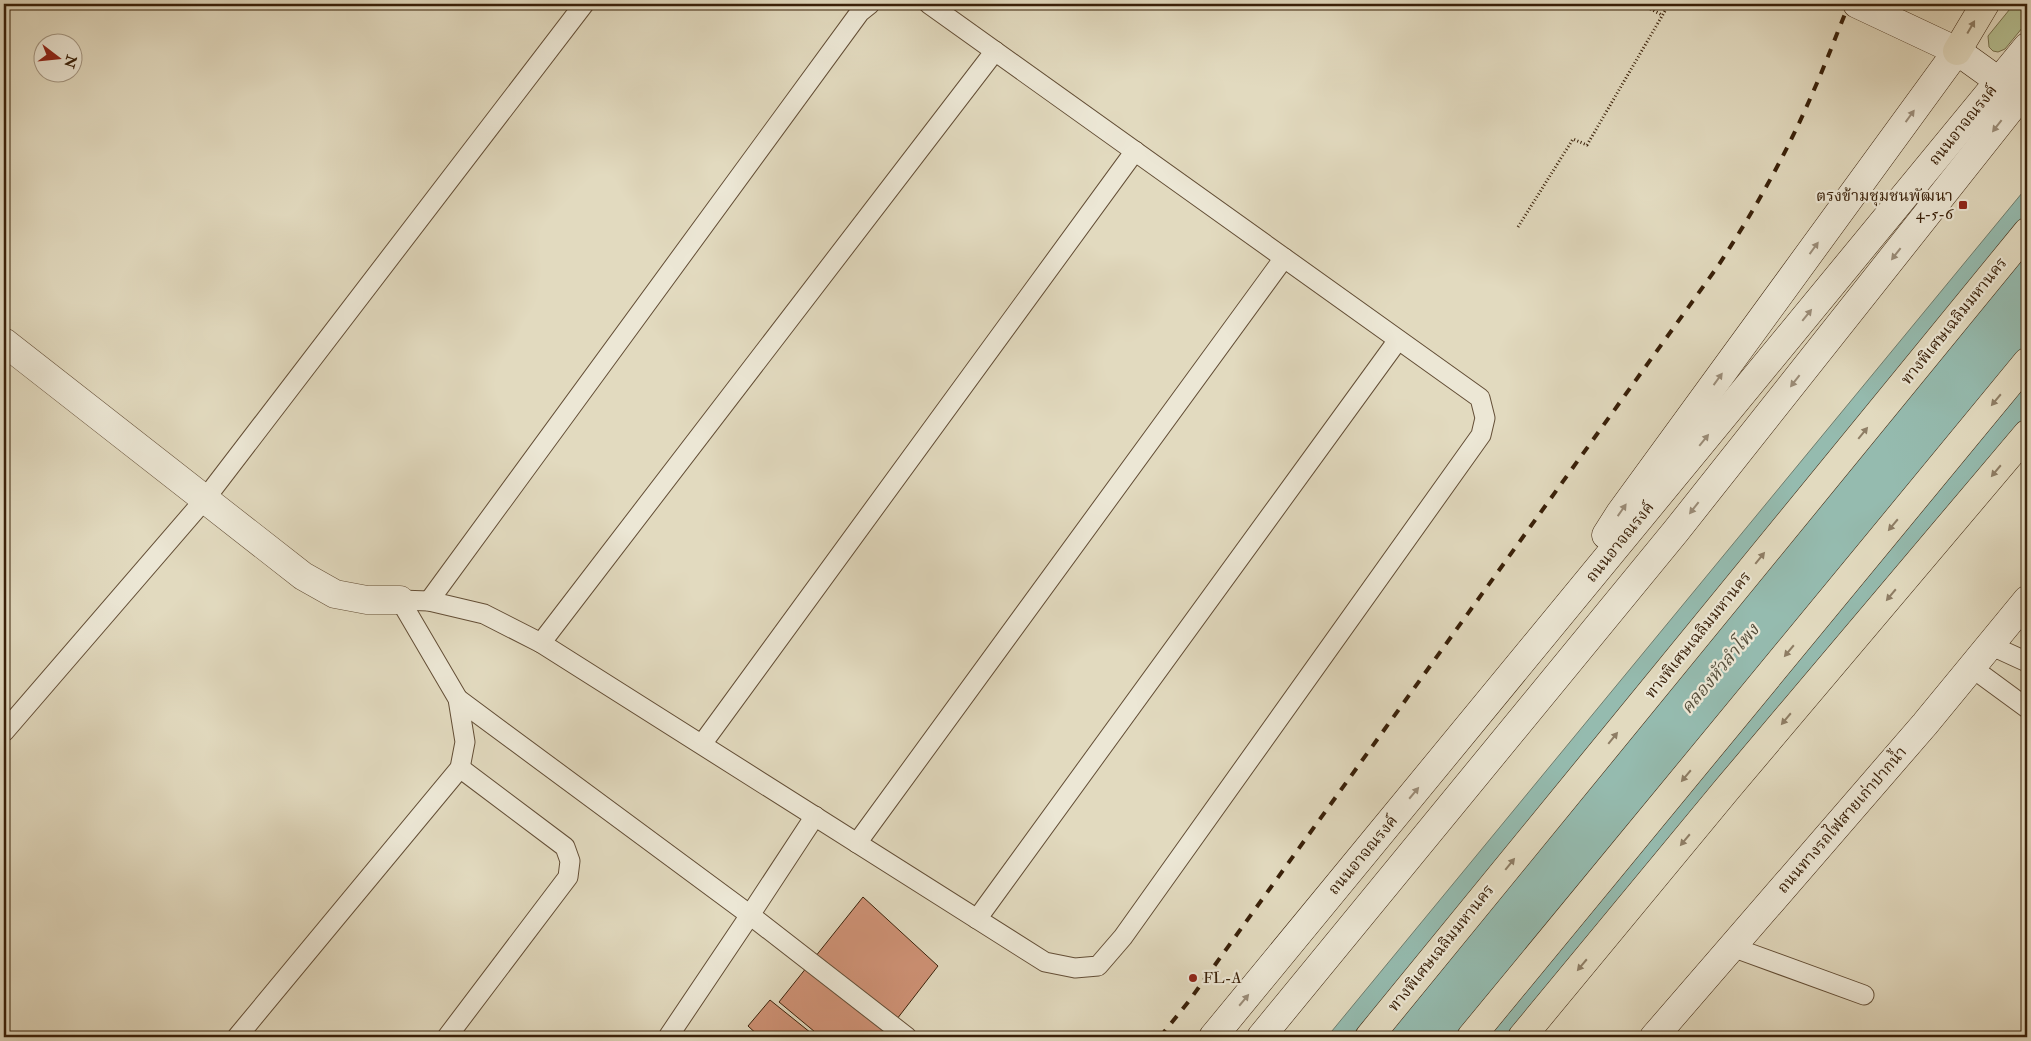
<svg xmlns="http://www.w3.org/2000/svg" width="2031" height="1041" viewBox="0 0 2031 1041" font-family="'IM FELL Double Pica','Noto Serif Thai',serif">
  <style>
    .green { fill: #b5bf91; stroke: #77704d }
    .water { fill: #95bbaf; stroke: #707d6d }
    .building { fill: #cf9276; stroke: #392009 }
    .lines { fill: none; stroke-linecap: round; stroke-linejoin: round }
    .lane-casing { stroke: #634e36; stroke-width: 21 }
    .street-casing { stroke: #634e36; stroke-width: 29 }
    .secondary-casing { stroke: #392009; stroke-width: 29 }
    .highway-casing { stroke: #392009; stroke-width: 29 }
    .path { stroke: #392009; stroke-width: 3; stroke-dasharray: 1 2.5; stroke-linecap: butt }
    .lane { stroke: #ece7d5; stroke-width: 19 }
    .street { stroke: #ece7d5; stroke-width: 28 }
    .secondary { stroke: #ece7d5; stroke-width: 28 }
    .highway { stroke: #e2dabf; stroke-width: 28 }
    .rail { stroke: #392009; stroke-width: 4; stroke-dasharray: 9 9; stroke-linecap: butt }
    .oneway { fill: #8e7d64 }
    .oneway2 { fill: #9b8d79 }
    .poi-dot { fill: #8f2418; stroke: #ece7d5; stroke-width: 2 }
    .labels { text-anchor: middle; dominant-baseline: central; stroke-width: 4.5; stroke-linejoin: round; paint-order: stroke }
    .street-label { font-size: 16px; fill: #392009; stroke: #ece7d5 }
    .poi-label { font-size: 16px; fill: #392009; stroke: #ece7d5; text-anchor: end }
    .water-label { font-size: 18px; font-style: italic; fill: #554e3b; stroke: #ece7d5 }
  </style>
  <rect width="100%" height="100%" fill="#e2dabf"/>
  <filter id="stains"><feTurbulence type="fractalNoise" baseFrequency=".004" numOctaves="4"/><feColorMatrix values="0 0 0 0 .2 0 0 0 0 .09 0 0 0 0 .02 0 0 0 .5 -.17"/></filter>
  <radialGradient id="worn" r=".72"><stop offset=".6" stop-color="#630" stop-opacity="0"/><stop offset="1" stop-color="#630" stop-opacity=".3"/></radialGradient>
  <path class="green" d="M2014,4H2027V22L2005,49L1998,52L1993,51L1989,47L1988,36Z"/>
  <path class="water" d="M2027,187V418L1514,1037H1327Z"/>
  <g class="building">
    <path d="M863,897L938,966L883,1037H821L779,1002Z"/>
    <path d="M770,1000L816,1037H760L748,1026Z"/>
  </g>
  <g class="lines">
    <g class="lane-casing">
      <g id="lane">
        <path d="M400,600L429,601L484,614L541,643L1045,962L1075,968L1098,966L1123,937L1481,435L1485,418L1480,398L929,4"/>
        <path d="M429,601L860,12L870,4"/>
        <path d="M541,643L995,51"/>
        <path d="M1990,645L2027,662"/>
        <path d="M1971,667L2027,708"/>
        <path d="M458,699L750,915L668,1037"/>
        <path d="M4,732L205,499L584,4"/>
        <path d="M702,744L1135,151"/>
        <path d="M815,816L750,915L907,1037"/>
        <path d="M857,843L1284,258"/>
        <path d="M977,919L1398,340"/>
        <path d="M1732,947L1864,995"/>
        <path d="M237,1037L460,768L465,742L458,699L400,600"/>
        <path d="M447,1037L568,877L570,861L565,847L460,768"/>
      </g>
    </g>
    <g class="street-casing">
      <path id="street" d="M4,342L303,576L335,594L367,600H400"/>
    </g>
    <g class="secondary-casing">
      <g id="secondary">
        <path d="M1857,4L1957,51L2014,92"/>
        <path d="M1606,535L1620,513L1957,51"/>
        <path d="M1213,1037L2027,47"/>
        <path d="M1261,1037L1676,531L2027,88"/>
        <path d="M1654,1037L1925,724L2027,600"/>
      </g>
    </g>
    <g class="highway-casing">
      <g id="highway">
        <path d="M1957,51L1985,4"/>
        <path d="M1369,1037L2027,232"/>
        <path d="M1471,1037L2027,362"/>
        <path d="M1522,1037L1727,789L2027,434"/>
      </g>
    </g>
    <g class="path">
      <path d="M1641,4L1662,15"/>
      <path d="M1518,227L1573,139L1587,145L1669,4"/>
    </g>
    <use href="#lane" class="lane"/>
    <use href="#street" class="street"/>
    <use href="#secondary" class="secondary"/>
    <use href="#highway" class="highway"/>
    <path class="rail" d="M1160,1037L1189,1001L1718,266C1754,211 1787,153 1813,92C1826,63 1837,33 1849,4"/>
  </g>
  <defs><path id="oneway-solid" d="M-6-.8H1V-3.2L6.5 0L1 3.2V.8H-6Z" transform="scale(1.25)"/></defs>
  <g class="oneway">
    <use href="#oneway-solid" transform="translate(1971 27) rotate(-60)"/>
    <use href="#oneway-solid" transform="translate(1996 400) rotate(130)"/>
    <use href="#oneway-solid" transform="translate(1863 433) rotate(-51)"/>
    <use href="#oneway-solid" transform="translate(1996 471) rotate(130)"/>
    <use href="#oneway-solid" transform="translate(1893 525) rotate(130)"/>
    <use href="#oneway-solid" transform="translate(1760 558) rotate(-51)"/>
    <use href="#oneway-solid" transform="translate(1891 595) rotate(130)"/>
    <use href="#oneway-solid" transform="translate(1789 651) rotate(130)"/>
    <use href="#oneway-solid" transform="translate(1786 719) rotate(130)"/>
    <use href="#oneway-solid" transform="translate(1613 738) rotate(-51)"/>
    <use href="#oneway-solid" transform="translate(1686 776) rotate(130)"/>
    <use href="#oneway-solid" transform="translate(1685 840) rotate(130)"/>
    <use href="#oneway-solid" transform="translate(1510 864) rotate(-51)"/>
    <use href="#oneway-solid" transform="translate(1582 965) rotate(130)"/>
  </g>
  <g class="oneway2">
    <use href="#oneway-solid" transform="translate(1910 116) rotate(-54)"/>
    <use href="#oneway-solid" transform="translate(1997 126) rotate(128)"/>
    <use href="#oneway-solid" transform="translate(1814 248) rotate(-54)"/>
    <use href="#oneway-solid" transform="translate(1896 254) rotate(128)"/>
    <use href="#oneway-solid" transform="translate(1807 315) rotate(-51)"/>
    <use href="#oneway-solid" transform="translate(1718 379) rotate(-54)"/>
    <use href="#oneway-solid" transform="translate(1795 381) rotate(128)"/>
    <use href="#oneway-solid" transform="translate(1704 440) rotate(-51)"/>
    <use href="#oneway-solid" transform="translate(1694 508) rotate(128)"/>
    <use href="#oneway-solid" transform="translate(1622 510) rotate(-55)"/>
    <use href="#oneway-solid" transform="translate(1414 793) rotate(-50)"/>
    <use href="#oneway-solid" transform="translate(1244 1000) rotate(-50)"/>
  </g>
  <g class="poi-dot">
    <rect x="1958" y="200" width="10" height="10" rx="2.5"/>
    <circle cx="1193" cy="978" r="5"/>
  </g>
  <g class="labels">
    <g class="street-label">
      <text transform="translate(1963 125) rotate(-51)">ถนนอาจณรงค์</text>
      <text transform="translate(1954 321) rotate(-51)">ทางพิเศษเฉลิมมหานคร</text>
      <text transform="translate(1620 542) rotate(-51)">ถนนอาจณรงค์</text>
      <text transform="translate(1698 635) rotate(-51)">ทางพิเศษเฉลิมมหานคร</text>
      <text transform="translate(1842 820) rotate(-49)">ถนนทางรถไฟสายเก่าปากน้ำ</text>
      <text transform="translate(1363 855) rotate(-50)">ถนนอาจณรงค์</text>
      <text transform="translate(1441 948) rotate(-51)">ทางพิเศษเฉลิมมหานคร</text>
    </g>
    <g class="poi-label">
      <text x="1953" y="196">ตรงข้ามชุมชนพัฒนา<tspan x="1953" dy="18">4-5-6</tspan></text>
      <text x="1203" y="978" text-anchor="start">FL-A</text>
    </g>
    <g class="water-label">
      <text transform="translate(1720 669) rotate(-50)">คลองหัวลำโพง</text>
    </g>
  </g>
  <rect width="2031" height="1041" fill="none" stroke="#e2dabf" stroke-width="20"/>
  <rect x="5" y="5" width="2021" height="1031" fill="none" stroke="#392009" stroke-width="2.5"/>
  <rect x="10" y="10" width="2011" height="1021" fill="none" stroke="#392009"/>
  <g transform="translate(58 58) rotate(106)"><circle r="24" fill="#ece7d5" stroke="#a49783"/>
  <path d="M0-4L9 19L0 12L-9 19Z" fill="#8f2418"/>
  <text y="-8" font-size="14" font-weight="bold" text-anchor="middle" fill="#392009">N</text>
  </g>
  <rect width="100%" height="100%" filter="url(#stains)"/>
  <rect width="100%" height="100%" fill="url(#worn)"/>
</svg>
